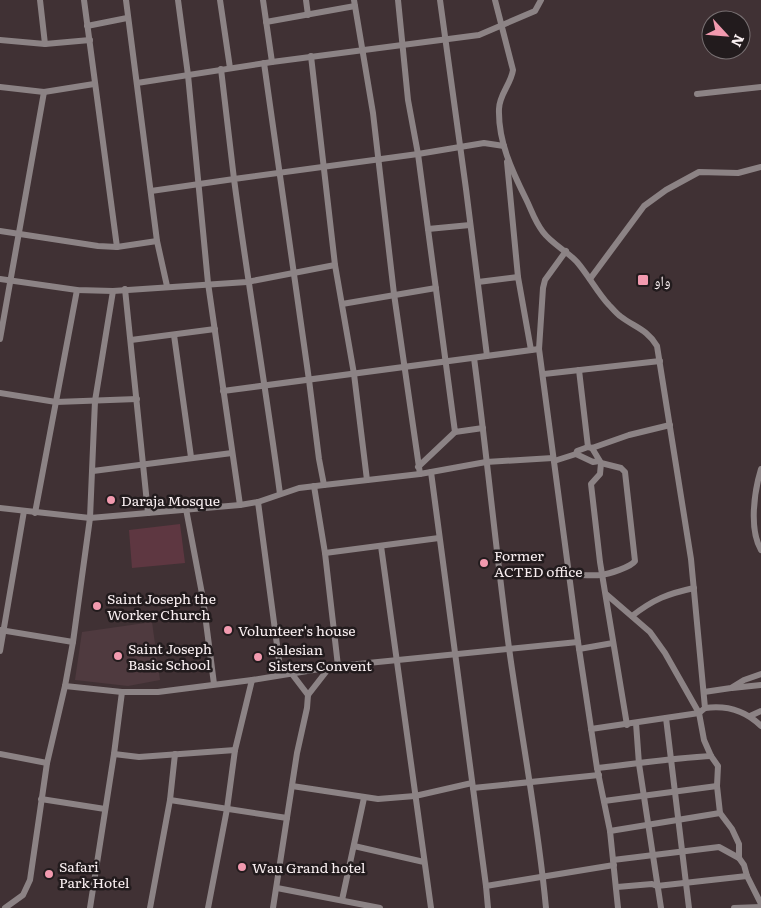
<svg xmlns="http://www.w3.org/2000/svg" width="761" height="908" viewBox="0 0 761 908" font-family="Literata,'Noto Naskh Arabic',serif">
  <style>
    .built { fill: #4f3a3f }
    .pitch { fill: #5e3741 }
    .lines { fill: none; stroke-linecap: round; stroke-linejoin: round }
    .minor { stroke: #8c8385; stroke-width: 6 }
    .poi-dot { fill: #f29aaf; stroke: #221b1d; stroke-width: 2 }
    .labels { text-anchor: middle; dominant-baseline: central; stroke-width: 5; stroke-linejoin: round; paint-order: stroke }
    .poi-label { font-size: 14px; fill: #f9eff1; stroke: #221b1d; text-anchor: start }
  </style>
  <rect width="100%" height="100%" fill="#403134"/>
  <path class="built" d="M152,622L160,680L128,686L75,680L82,632Z"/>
  <path class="pitch" d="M180,524L185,563L132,568L129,530Z"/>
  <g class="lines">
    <g class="minor">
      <path d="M40,0L45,44"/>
      <path d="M84,0L117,247"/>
      <path d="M126,0L157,241L167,286"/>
      <path d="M178,0L188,75L208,283L240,505"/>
      <path d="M220,0L230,68"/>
      <path d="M263,0L272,62"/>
      <path d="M306,0L308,15"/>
      <path d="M354,0L373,113L394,294L420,474"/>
      <path d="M398,0L408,100L418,154L455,432L483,428"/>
      <path d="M440,0L466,189L487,356"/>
      <path d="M495,0L513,70C511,84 499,95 499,109C498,141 512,171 526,199C532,211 534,220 543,232C552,244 567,251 577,262C589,276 597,292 609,305C612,308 616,313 620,316C634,327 647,329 657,346L691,559L705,708L699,713L591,729"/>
      <path d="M266,22L355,6"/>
      <path d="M87,26L127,18"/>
      <path d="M0,40L45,44L90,40"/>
      <path d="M311,56L335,265L354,374L367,480"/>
      <path d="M264,63L309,380L319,459L324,485"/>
      <path d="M137,83L272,62L479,35L535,11L541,0"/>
      <path d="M0,87L44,92L94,84"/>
      <path d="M697,94L761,87"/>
      <path d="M507,162L518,277"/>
      <path d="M151,191L234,179L221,69"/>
      <path d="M428,229L470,225"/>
      <path d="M0,231L98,246L117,247L157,241"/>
      <path d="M566,251L545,280L543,288L539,349L578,642L597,768L610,831L618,908"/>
      <path d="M0,279L77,290L113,291L247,282L335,265"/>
      <path d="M590,279L644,206L666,190L699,172L738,173L761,167"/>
      <path d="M478,282L518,277L531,350"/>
      <path d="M125,289L148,513"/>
      <path d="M342,304L436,288"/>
      <path d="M174,335L191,457"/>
      <path d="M0,339L44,92"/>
      <path d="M131,340L215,329"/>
      <path d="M474,358C487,455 496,552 509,648C521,735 538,821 546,908"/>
      <path d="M579,370L588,447"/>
      <path d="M544,374L660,361"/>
      <path d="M223,391L539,349"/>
      <path d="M0,393L56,402L137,399"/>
      <path d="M576,454L593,462L599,461"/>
      <path d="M554,461L576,454L577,451L588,447L592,448L629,435L670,425"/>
      <path d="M601,463L600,474L591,484L600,562L627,725"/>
      <path d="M418,467L455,432"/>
      <path d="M761,469C754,492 749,529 761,550"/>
      <path d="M93,471L232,453"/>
      <path d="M431,472L486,886L488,908"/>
      <path d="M314,486L325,553L338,666"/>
      <path d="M280,494C266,389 248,284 234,179L418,154L484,143L504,146"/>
      <path d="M258,502L281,675"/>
      <path d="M0,508L90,518L240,505L258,502L299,488L324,485L420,474L486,462L553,458"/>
      <path d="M186,509L203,599L214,684"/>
      <path d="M35,513L77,290"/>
      <path d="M381,546L431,908"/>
      <path d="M325,553L439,538"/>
      <path d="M569,576C580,574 590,576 601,575C609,574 631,567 635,561L625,472L621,468L601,463L592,448"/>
      <path d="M606,594L650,632L665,653L699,713L704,740L711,756L718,766L717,786L720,813L732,829L739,844V858L744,865L747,876L761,904"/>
      <path d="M632,616C654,599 667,594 694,588"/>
      <path d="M0,630L73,642"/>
      <path d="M579,649L613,643"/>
      <path d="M0,651L24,511"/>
      <path d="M292,674L308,695"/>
      <path d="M65,686L122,692H158L252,680L338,666L578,642"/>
      <path d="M732,688L761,685"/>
      <path d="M704,692L731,688L744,680L761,674"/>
      <path d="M705,708C727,705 746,711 761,726"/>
      <path d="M750,716L761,711"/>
      <path d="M666,718L689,908"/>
      <path d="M636,723L639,764L661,908"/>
      <path d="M0,754L47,763"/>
      <path d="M114,754L139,757L235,750"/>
      <path d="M597,768C635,764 673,758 711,756"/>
      <path d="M292,786L378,799L415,796L472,783"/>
      <path d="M473,788L599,775"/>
      <path d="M41,799L105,809"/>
      <path d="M170,800L287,818"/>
      <path d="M604,801L717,786"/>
      <path d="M610,831L720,813"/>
      <path d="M354,846L424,862"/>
      <path d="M613,860L719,847L739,858"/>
      <path d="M486,886L614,865"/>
      <path d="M617,887L652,884L657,886L747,876"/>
      <path d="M277,888L380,908"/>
      <path d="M342,900L364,798"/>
      <path d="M5,908L23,895L30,880L47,763L65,686L73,642L90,518L95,401L113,291"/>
      <path d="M90,908L114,754L122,692"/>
      <path d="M150,908L170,800L175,754"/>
      <path d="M208,908L227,809L235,750L252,680"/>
      <path d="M273,908L297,753L307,708L308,695L329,668"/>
      <path d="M734,908L761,907"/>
    </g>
  </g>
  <g class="poi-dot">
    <rect x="637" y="274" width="12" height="12" rx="2.5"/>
    <circle cx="111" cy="500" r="5"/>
    <circle cx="484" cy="563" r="5"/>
    <circle cx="97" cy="606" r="5"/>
    <circle cx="228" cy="630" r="5"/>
    <circle cx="118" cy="656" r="5"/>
    <circle cx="258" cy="657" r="5"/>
    <circle cx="242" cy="867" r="5"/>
    <circle cx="49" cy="874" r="5"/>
  </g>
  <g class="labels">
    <g class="poi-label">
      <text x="654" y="280">واو</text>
      <text x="121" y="500">Daraja Mosque</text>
      <text x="494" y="555">Former<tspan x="494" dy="16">ACTED office</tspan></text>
      <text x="107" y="598">Saint Joseph the<tspan x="107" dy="16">Worker Church</tspan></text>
      <text x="238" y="630">Volunteer's house</text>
      <text x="128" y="648">Saint Joseph<tspan x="128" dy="16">Basic School</tspan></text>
      <text x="268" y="649">Salesian<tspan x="268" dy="16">Sisters Convent</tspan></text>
      <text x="59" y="866">Safari<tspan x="59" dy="16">Park Hotel</tspan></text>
      <text x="252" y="867">Wau Grand hotel</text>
    </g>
  </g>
  <g transform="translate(726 35) rotate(116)"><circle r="24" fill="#221b1d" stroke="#787072"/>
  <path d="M0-4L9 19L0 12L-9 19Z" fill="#f29aaf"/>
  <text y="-8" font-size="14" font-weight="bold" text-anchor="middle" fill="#f9eff1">N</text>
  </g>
</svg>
